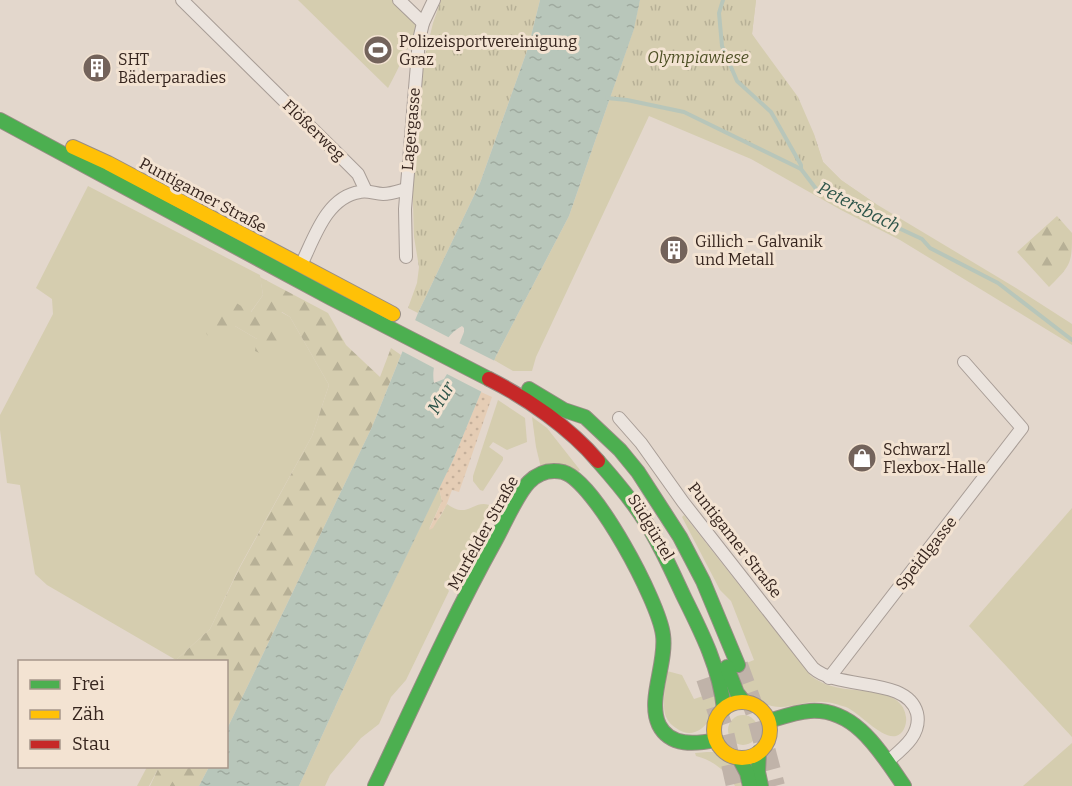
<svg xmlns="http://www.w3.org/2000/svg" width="1072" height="786" viewBox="0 0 1072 786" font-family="Bitter,serif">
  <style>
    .grass { fill: #d5cdaf }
    .forest { fill: url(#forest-firs) }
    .sand { fill: url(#sand-dots) }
    .park { fill: url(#park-tufts) }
    .water { fill: url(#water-ripples); fill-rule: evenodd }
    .pier { fill: #e3d7cc }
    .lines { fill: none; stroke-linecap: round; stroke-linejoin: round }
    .stream { stroke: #b8c6ba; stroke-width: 4 }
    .primary-tunnel { stroke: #c0b3a9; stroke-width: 20; stroke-dasharray: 20 10; stroke-linecap: butt }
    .street-casing { stroke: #a89d96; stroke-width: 14 }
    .fast-casing { stroke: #988d85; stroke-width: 16 }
    .slow-casing { stroke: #988d85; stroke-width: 16 }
    .jam-casing { stroke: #988d85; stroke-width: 16 }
    .street { stroke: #ebe4de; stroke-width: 12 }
    .fast { stroke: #4caf50; stroke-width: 14 }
    .slow { stroke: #ffc107; stroke-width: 14 }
    .jam { stroke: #c62828; stroke-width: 14 }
    .labels { text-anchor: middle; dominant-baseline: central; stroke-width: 6; stroke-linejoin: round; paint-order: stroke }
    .poi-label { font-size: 16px; fill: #36251e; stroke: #f3e3d2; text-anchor: start }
    .park-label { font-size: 16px; font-style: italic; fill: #4f5126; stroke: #f3e3d2 }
    .street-label { font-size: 16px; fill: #36251e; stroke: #f3e3d2 }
    .water-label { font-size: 18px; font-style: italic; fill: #2e554a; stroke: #f3e3d2 }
  </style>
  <defs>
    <pattern id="forest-firs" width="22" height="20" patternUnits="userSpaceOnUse" patternTransform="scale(1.5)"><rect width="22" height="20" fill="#d5cdaf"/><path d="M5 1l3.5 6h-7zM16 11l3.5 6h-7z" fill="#b7b096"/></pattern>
    <pattern id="sand-dots" width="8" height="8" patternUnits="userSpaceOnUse" patternTransform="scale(1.5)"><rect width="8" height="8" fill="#e5cdb5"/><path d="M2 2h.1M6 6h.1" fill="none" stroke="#c5b09b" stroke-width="1.8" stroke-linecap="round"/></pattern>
    <pattern id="park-tufts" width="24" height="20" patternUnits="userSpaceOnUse" patternTransform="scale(1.5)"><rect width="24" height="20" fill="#d5cdaf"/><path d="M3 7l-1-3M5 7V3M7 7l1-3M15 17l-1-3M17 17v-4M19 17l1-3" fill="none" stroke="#b7b096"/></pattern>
    <pattern id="water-ripples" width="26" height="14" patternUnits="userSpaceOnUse" patternTransform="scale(1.5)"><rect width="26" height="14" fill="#b8c6ba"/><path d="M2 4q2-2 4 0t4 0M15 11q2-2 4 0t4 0" fill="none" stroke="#9faa9f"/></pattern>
  </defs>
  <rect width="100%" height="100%" fill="#e3d7cc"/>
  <g class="grass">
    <path d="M298,0H399L423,23C409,43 400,66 388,88Z"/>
    <path d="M640,0H756L752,34L814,135L823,162L841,180L876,204L1016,288L1072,324V345L900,240L841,210L751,159L649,116L536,357L532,371H513L494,360L569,216L634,29Z"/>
    <path d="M88,186L260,275L263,295L250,313L235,326L257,339L281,312L290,317L329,385L312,436L239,568L210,629L176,660L47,585L35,574L20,485L7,483L0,430V415L53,314L52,299L36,288Z"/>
    <path d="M498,400L525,418L527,442L507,450L493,442L489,447L503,457V460L483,491L480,490L473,481V476Z"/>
    <path d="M532,417L547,428L580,470L577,473L541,468L536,447Z"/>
    <path d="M439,488L442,501L429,529L440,517L447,504C470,521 473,496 494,507L454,584L445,581L444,584L449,591L406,680L391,697L379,724L361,738L330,775L325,786H299L363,646Z"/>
    <path d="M1072,508V737L969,626Z"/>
    <path d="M684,515L811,676C821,683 829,686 840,688C860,692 903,688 906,717C907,723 904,734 896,736C881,739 860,713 846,707C839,705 831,702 824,702C800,700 784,714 761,702C758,700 752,699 749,696C743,689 738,676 734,668L754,660L731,601L720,590L682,517Z"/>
    <path d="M667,671L682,675L694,699L719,691C719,711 700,746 676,728C670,724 667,720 665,714C662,700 666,684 667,671Z"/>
    <circle cx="743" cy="730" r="15"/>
    <path d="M1072,743V786H1023Z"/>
    <path d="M707,752H714L735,765L742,786H735C726,771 713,760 696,756L695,753Z"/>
    <path d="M147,767H159L149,786H137Z"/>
  </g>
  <g class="forest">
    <path d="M1057,216L1072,233C1072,264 1071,265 1049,287L1017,252Z"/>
    <path d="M260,277L328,313L346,345L380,377L391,348L401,355L372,427L227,729L226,662H179L176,660L210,629L239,569L312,436L329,385L290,317L282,312L273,322L282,331L275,352L268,357L255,351L257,339L235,326L221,339L207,335L203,322L225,296L251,312L263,295Z"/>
    <path d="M159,767H209L199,786H150Z"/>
  </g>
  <path class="sand" d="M481,392L492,397L459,492L452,490L446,506L433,528L429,530L442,501L439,488L453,460Z"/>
  <g class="park">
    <path d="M441,0H540L528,48L480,183L418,313L408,308L417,283L419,267L414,237L412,171L419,102L423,64L433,23Z"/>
    <path d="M640,0H756L752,34L798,97L814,134L823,162L841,180L876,204L872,216L817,190L801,169L684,112L627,100L610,99L634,29Z"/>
  </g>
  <path class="water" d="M540,0H640L634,29L569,216L496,356L453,460L363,646L299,786H199L209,767L226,766L227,729L372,427L418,313L480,183L528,48ZM462,326L464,328V332L447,374L444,379L434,383C430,364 444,335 462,326Z"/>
  <g class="pier">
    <path d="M413,319L450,338L436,369L400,350Z"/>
    <path d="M457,342L497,362L484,393L445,373Z"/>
  </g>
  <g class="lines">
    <g class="stream">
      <path d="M723,0L719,13L722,46L737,81L771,112L801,165V169"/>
      <path d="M607,98L627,100L684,112L801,169L817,190L922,239L930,248L998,283L1072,340"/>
    </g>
    <g class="primary-tunnel">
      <path d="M738,665L756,714L775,786"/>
      <path d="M706,678L723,728L736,786"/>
    </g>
    <g class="street-casing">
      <g id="street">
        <path d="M182,0L349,165L358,174L366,191"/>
        <path d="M399,0L423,23"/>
        <path d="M406,257L405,209L419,40L423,23L434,0"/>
        <path d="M301,265C314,239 326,197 360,192C368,190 375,194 383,194C391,194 399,191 406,189"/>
        <path d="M619,418L641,443L683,502L813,668C839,691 907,676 917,713C922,735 902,749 887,762"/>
        <path d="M829,678L1022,428L964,362"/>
      </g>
    </g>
    <g class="fast-casing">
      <g id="fast">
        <path d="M0,120L331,298L489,379"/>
        <path d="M529,389L564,410L585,417L620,450L638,472L680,537L703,581L738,665"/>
        <path d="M598,461C613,478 628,495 641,515C658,540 671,569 684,597C702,633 720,669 724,709"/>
        <path d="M727,667L737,693L744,702"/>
        <path d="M769,721C782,717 796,712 810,711C856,708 881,753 904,786"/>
        <path d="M759,752L758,772L761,786"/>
        <path d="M739,758L747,773L750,786"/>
        <path d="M375,786C414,704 451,620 495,541C504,525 517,494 529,482C538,473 550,469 563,472C595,481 659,602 663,635C667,663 647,700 659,725C670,747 696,744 716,740"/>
      </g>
    </g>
    <g class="slow-casing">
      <g id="slow">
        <path d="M73,147L108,163L393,314"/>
        <circle cx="742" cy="730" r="28"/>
      </g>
    </g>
    <g class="jam-casing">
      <path id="jam" d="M489,379C527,398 570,428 598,461"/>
    </g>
    <use href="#street" class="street"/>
    <use href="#fast" class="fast"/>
    <use href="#slow" class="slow"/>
    <use href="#jam" class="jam"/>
  </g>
  <defs>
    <g id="stadium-disc" transform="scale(1.5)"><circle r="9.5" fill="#73635b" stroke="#f3e3d2"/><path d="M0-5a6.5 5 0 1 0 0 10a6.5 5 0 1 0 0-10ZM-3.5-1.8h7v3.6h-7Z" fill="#fff"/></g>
    <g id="building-disc" transform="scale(1.5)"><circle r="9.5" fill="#73635b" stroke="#f3e3d2"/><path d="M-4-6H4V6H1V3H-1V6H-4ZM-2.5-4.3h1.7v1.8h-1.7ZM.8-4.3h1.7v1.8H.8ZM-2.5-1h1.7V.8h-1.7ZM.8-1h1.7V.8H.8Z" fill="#fff"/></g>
    <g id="shop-disc" transform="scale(1.5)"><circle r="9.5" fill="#73635b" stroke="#f3e3d2"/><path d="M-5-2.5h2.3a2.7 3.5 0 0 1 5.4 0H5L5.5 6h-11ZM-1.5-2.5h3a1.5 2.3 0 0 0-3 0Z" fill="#fff"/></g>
  </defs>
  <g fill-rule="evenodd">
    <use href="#stadium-disc" x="378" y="50"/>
    <use href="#building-disc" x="97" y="68"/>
    <use href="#building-disc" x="674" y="250"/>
    <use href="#shop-disc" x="862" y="458"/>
  </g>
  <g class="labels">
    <g class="poi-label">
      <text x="399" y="41">Polizeisportvereinigung<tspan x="399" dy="18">Graz</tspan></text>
      <text x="118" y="59">SHT<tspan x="118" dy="18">Bäderparadies</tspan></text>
      <text x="695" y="241">Gillich - Galvanik<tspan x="695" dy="18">und Metall</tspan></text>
      <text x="883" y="449">Schwarzl<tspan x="883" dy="18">Flexbox-Halle</tspan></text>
    </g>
    <g class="park-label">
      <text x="698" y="57">Olympiawiese</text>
    </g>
    <g class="street-label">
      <text transform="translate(411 129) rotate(-85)">Lagergasse</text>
      <text transform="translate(314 130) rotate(44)">Flößerweg</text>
      <text transform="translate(203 195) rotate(28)">Puntigamer Straße</text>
      <text transform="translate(651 527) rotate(59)">Südgürtel</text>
      <text transform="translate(483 533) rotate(-61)">Murfelder Straße</text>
      <text transform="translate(735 540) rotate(52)">Puntigamer Straße</text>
      <text transform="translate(926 553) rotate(-52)">Speidlgasse</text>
    </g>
    <g class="water-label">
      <text transform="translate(859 207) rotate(27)">Petersbach</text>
      <text transform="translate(441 398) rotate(-58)">Mur</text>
    </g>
  </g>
  <rect x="18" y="660" width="210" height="108" fill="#f3e3d2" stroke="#a7978a" stroke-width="1.5"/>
  <rect x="30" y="680" width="30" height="9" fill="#4caf50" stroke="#a7978a" stroke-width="1.5"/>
  <text x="72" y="690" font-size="18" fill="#36251e">Frei</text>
  <rect x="30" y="710" width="30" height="9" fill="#ffc107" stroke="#a7978a" stroke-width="1.5"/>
  <text x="72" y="720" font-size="18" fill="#36251e">Zäh</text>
  <rect x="30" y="740" width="30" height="9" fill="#c62828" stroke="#a7978a" stroke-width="1.5"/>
  <text x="72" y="750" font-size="18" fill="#36251e">Stau</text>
</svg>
